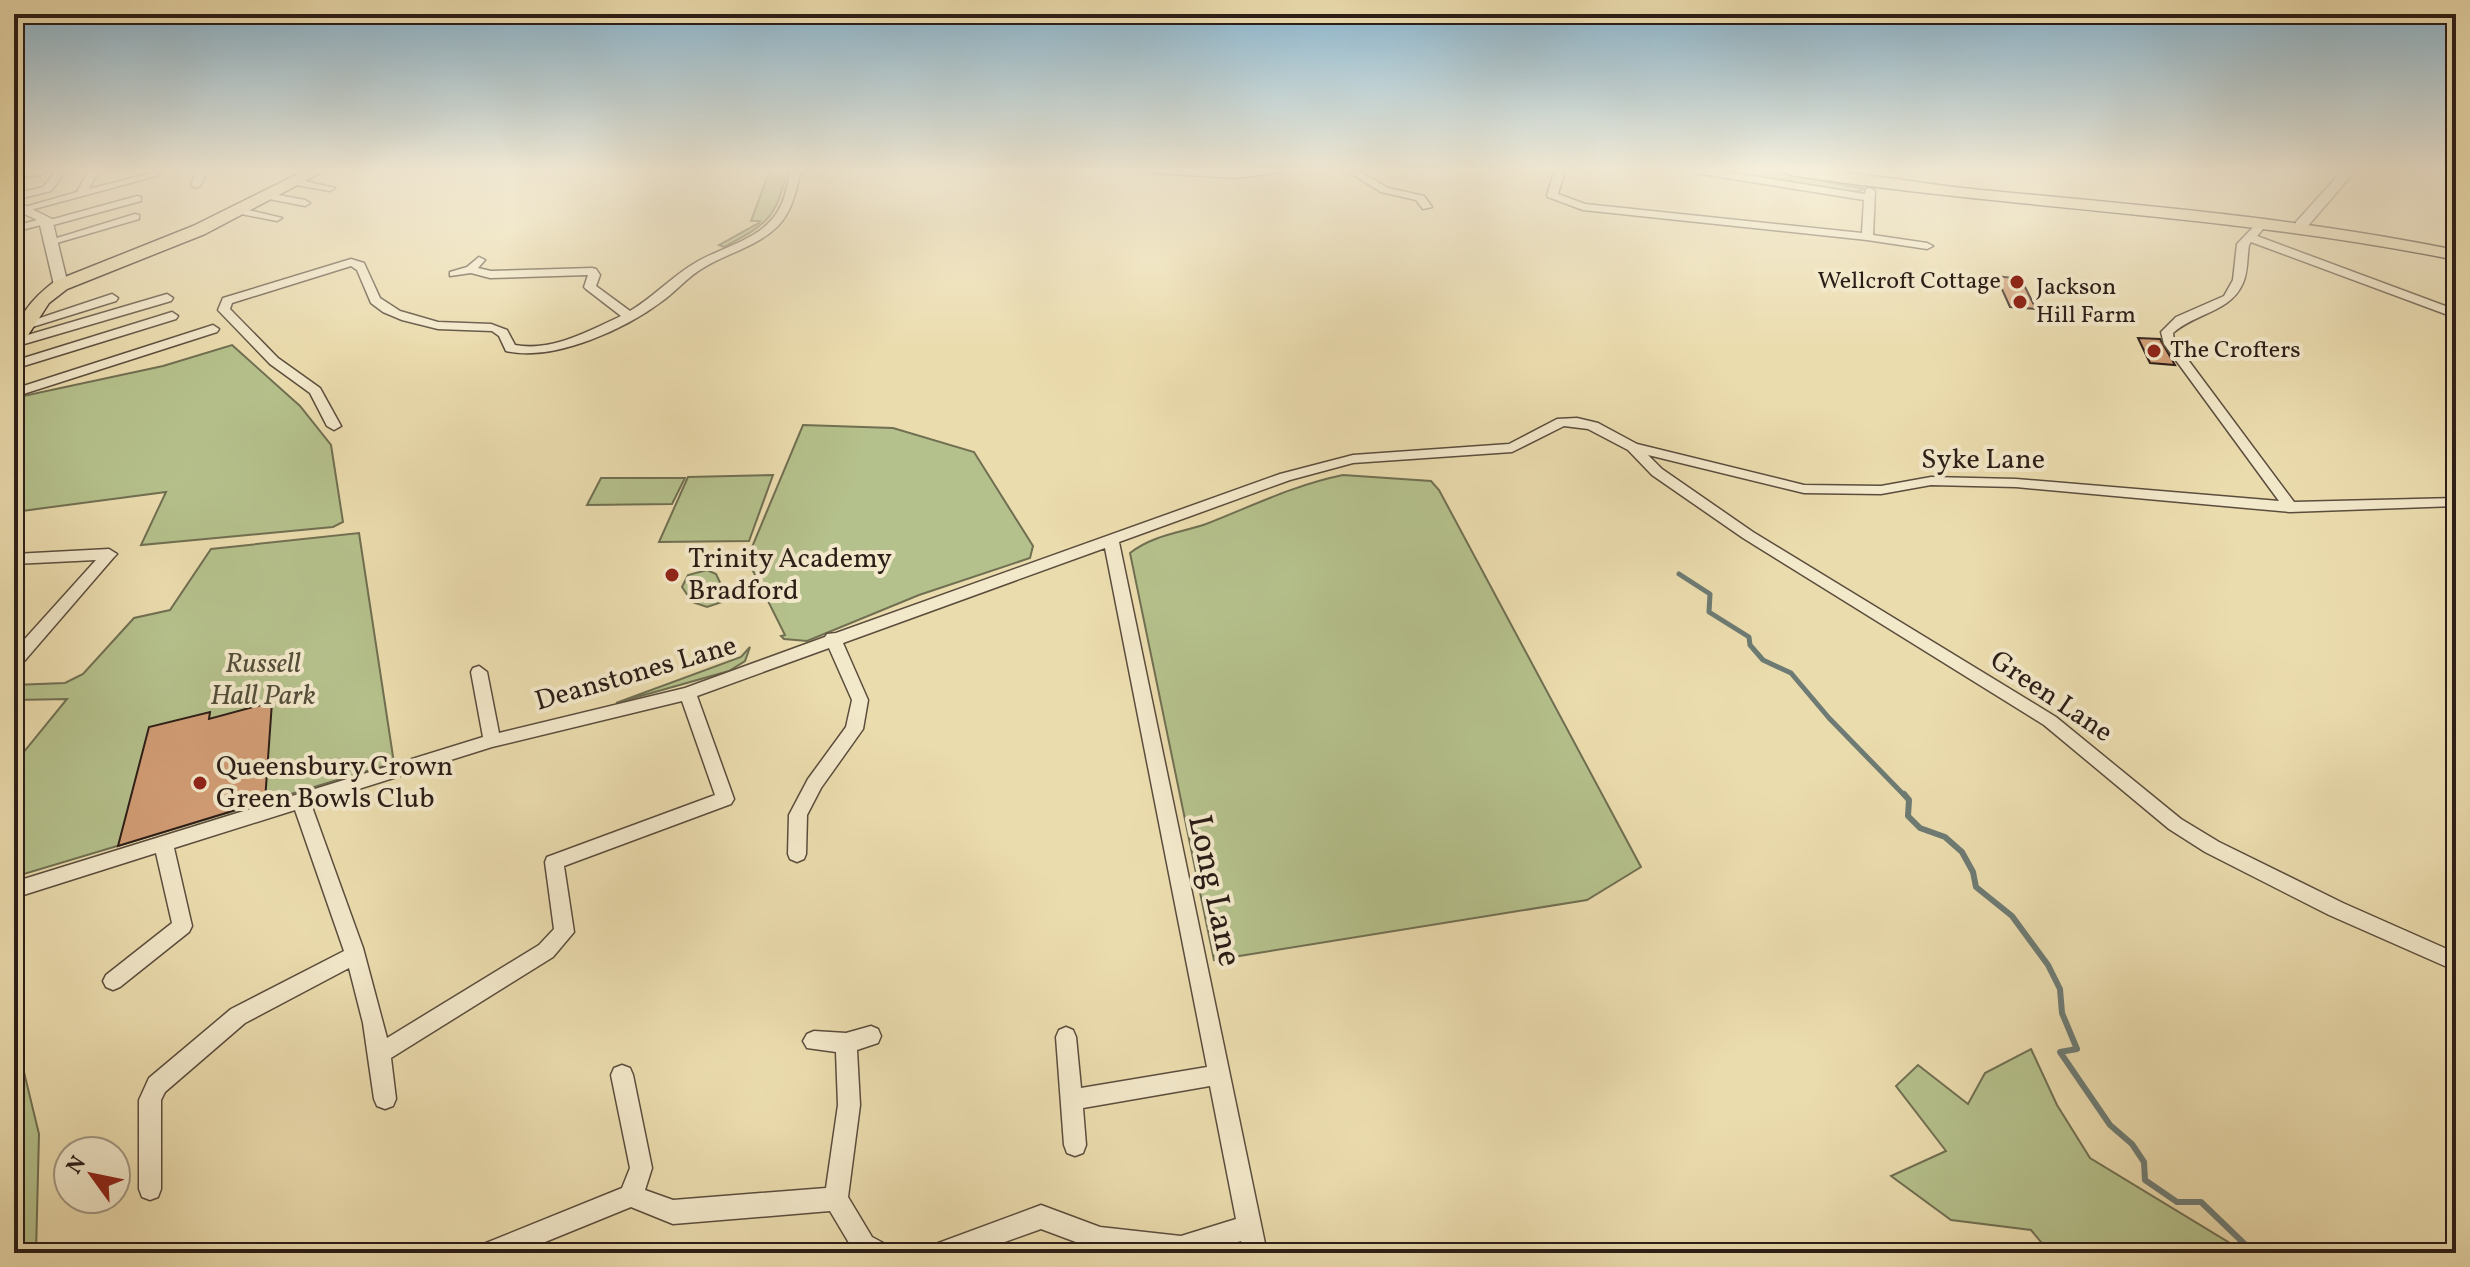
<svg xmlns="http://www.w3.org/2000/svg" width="2470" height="1267" viewBox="0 0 2470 1267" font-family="Vollkorn,serif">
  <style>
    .green { fill: #b5c18c; stroke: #706f52; stroke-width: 2 }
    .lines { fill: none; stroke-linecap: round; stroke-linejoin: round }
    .stream-far1 { stroke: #6d7b74; stroke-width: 5 }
    .stream { stroke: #6d7b74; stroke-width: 6 }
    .building { fill: #d29d75; stroke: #2b1d17; stroke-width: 2 }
    .minor-casing { stroke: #5b4d3d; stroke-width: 3 }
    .tertiary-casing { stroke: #5b4d3d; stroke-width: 3 }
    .primary-casing { stroke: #2b1d17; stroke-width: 3 }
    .minor { fill: #f2e8ca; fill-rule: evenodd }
    .tertiary { fill: #f2e8ca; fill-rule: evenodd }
    .primary { fill: #ebdcae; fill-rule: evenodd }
    .poi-dot { fill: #8f2418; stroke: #f2e8ca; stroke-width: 3 }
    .labels { text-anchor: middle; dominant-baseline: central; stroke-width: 8; stroke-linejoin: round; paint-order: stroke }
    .far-poi-label { font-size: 24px; fill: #2b1d17; stroke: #f2e8ca; text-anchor: start }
    .street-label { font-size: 28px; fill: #2b1d17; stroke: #f2e8ca }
    .poi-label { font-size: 28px; fill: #2b1d17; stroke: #f2e8ca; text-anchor: start }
    .park-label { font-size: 28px; font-style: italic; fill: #544e3a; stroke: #f2e8ca }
    .near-street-label { font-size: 34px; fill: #2b1d17; stroke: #f2e8ca }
  </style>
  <rect width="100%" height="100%" fill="#ebdcae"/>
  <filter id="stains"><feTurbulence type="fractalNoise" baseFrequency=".0025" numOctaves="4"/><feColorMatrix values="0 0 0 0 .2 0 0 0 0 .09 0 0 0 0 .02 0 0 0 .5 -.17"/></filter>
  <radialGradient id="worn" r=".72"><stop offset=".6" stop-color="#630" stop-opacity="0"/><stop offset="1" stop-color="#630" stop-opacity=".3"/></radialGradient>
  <g class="green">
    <path d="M770,170H788C774,220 770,222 724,247L719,245L759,223L760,221H751Z"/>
    <path d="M1717,170H1764L1866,189L1855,192Z"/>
    <path d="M232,345L300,406L331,445L343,522L333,527L141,545L166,492L14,512V398L163,366Z"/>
    <path d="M803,425L893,428L974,452L1033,546L1030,558L919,595L807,641L784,639L781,636L785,635L747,559Z"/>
    <path d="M773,475L749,541L659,542L688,477Z"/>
    <path d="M1343,475L1431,481L1439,490L1641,867L1587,900L1214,960L1130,553C1153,535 1180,533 1206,524C1252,506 1294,485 1343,475Z"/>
    <path d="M601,478H685L672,504L587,505Z"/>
    <path d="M359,533L394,763L14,877V764L67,699L14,700V685L65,683L83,674L134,618L170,610L211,549Z"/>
    <path d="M707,570L716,574L726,595L725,601L707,607L692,602L682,587L688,575Z"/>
    <path d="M750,647L745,661L729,671L616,703L741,657Z"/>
    <path d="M14,1031L39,1134L36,1253H14Z"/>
    <path d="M2031,1049L2057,1105L2090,1158L2235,1246L2251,1253H2050L2031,1230L1951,1220L1891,1176L1946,1151L1896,1086L1918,1065L1968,1104L1985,1073Z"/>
  </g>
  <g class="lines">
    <path class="stream-far1" d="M1679,574L1710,594L1709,612L1749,637L1750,645L1763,660L1791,673L1829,718L1905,796"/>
    <path class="stream" d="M1904,794L1909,800L1908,816L1920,828L1945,837L1962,852L1973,872L1976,887L2012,916L2048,965L2060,989L2062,1013L2077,1049L2060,1052L2110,1125L2132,1144L2144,1162L2145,1180L2177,1202H2201L2254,1253"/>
  </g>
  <g class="building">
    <path d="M1996,276L2021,279L2036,309L2010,307Z"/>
    <path d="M2138,338L2160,339L2175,365L2150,363Z"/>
    <path d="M272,702L265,801L118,846L149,727L210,712L209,719Z"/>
  </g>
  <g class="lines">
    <g class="minor-casing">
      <g id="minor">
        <path d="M57,170H67L51,191L14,200V194L43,187Z"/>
        <path d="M89,170H99L89,189L155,172L160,175L23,212L18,209L77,192Z"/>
        <path d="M197,170H207L201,185L196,188L191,185Z"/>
        <path d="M791,170H801C796,190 793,210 778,226C757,247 727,253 703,268C689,276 678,289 665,299C626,329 555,362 506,351L499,336L492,331L438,329L402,320L383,312L371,303L357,270L351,266L232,303L230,309L278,358L320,388L341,426L334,430L327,426L310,393L270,364L218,310L223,298L351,259L364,263L380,298L400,311L438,322L491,324L507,330L515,345C551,352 589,331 621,316L586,289L584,287L588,275L490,278L471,273L450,276V272L467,267L479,257L485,260L478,268L491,271L592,268L596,269L600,275L596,286L630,311C654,297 671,277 695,263C721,247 761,240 778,211C786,199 787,184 791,170Z"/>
        <path d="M1150,170H1281L1276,173L1235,178L1155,173Z"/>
        <path d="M1345,170H1357L1388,188L1424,196L1432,207L1423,209L1416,200L1381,192Z"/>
        <path d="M1555,170H1565L1558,194L1585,204L1862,233L1864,200L1695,173L1690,170H1713L1865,194L1866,189L1870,188L1875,191L1873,235L1927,243L1933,246L1927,249L1867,240L1583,210L1548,197L1547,195Z"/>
        <path d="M295,179L335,188L330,191L291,184L290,182Z"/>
        <path d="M268,193L305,200L310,203L305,206L264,198V194Z"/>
        <path d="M137,196L141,197V201L46,227L41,225L14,232V226L45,218L50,220Z"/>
        <path d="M240,208L282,218L277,221L236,213V209Z"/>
        <path d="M135,214L139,215V219L50,245L44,242Z"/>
        <path d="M2261,219L2270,221L2257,236L2456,310V318L2251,242L2249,245C2247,257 2248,272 2243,283C2231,312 2195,313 2173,333L2174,341L2294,502L2456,498V506L2290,512L2016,487L1931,485L1881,494L1804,493L1648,455L1662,469L1753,532L2056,717L2181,819L2219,842L2343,903L2456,953V971L2329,915L2205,852L2169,829L2044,725L1743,538L1652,475L1628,450L1588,429L1564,426L1512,452L1353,463L1290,480L1119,542L1267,1253H1243L1241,1241L1202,1253H1120L1100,1251L1041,1229L974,1253H929L933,1245L1041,1205L1100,1227L1181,1236L1236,1219L1210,1086L1083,1108L1086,1145L1083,1153L1075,1156L1067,1153L1064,1145L1056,1037L1059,1030L1066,1027L1073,1030L1076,1037L1081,1088L1207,1067L1105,548L843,643L868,700L863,729L821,788L807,815L806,854L804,859L797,862L790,859L788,854L789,815L808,779L846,727L852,700L829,648L697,696L734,799L731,804L564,866L574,932L553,957L391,1058L396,1099L393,1106L385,1109L377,1106L374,1099L363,1023L349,968L245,1023L165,1092L161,1100V1189L158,1197L150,1200L142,1197L139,1189V1100L149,1078L231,1009L344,951L295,810L174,848L192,926L189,932L120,987L113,990L106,987L103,981L106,975L172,923L156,853L14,898V882L483,737L471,672L473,668L479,666L487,672L499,733L685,688L825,637L827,634L836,633L1280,474L1353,455L1509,444L1557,419L1577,418L1598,423L1637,444L1804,485L1881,486L1931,477L2016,479L2279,501L2164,344L2161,332L2176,317L2224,296L2233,280L2237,244ZM682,701L715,795L547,857L545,862L554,929L539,945L387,1038L363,948L311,804L492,747Z"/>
        <path d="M112,294L118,298L116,301L29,328L25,329L19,325Z"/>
        <path d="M167,294L173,298L171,301L14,347V339Z"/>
        <path d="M172,312L178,316L176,319L14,369V361Z"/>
        <path d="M213,325L219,329L217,332L14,397V389Z"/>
        <path d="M109,549L117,554L114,557L20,666L14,668V651L96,560L14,564V554Z"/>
        <path d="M871,1026L878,1029L881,1036L878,1043L857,1050L860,1105L848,1197L872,1237L887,1245L891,1253H855L830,1211L673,1224L631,1207L518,1253H477L481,1245L622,1188L630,1168L611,1075L614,1068L622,1065L630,1068L633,1075L652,1168L645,1190L673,1200L826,1188L838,1105L836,1052L807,1048L803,1041L807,1034L814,1031L846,1033Z"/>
      </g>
    </g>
    <g class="tertiary-casing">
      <g id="tertiary">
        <path d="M2343,170H2356L2306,228H2296V222Z"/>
        <path d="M14,200L52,219L68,285L66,288L61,289L54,285L39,221L14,209Z"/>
      </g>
    </g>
    <g class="primary-casing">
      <g id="primary">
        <path d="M14,170H48L40,175L14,178Z"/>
        <path d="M306,170H326L205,234L67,289L49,303L21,346L14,348C14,318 32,299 55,281L193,226Z"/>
        <path d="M1782,170C1848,168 1915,184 1981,190C2140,205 2299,218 2456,250V260C2236,215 2012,209 1790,175Z"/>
      </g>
    </g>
    <use href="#minor" class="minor"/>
    <use href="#tertiary" class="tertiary"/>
    <use href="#primary" class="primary"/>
  </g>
  <linearGradient id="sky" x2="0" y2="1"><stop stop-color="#88b6d2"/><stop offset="0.49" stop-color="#f6efdb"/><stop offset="1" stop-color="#f6efdb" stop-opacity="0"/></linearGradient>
  <rect width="2470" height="347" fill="url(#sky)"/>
  <g class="poi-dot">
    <circle cx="2017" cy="282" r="8"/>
    <circle cx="2020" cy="302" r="8"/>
    <circle cx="2154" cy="351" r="8"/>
    <circle cx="672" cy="575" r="8"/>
    <circle cx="200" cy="783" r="8"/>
  </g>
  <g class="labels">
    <g class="far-poi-label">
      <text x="2001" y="282" text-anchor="end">Wellcroft Cottage</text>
      <text x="2036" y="288">Jackson<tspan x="2036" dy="28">Hill Farm</tspan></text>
      <text x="2170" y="351">The Crofters</text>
    </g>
    <g class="street-label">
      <text x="1983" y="460">Syke Lane</text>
      <text transform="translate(636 674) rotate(-16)">Deanstones Lane</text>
      <text transform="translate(2051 697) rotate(34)">Green Lane</text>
    </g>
    <g class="poi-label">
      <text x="688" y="559">Trinity Academy<tspan x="688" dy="32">Bradford</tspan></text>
      <text x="216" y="767">Queensbury Crown<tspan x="216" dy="32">Green Bowls Club</tspan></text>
    </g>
    <g class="park-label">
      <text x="263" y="664">Russell<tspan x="263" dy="32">Hall Park</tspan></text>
    </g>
    <g class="near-street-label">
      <text transform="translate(1213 891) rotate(78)">Long Lane</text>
    </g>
  </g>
  <rect width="2470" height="1267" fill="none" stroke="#ebdcae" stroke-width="48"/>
  <rect x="16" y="16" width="2438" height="1235" fill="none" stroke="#2b1d17" stroke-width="4"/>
  <rect x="24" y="24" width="2422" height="1219" fill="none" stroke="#2b1d17" stroke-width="2"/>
  <g transform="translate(92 1175) rotate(303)"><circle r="38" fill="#f2e8ca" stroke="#a29782" stroke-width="2"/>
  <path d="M0-6L14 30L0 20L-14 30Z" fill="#8f2418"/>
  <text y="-12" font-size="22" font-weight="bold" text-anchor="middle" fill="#2b1d17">N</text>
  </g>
  <rect width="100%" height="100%" filter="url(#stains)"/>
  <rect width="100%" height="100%" fill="url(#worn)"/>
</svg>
